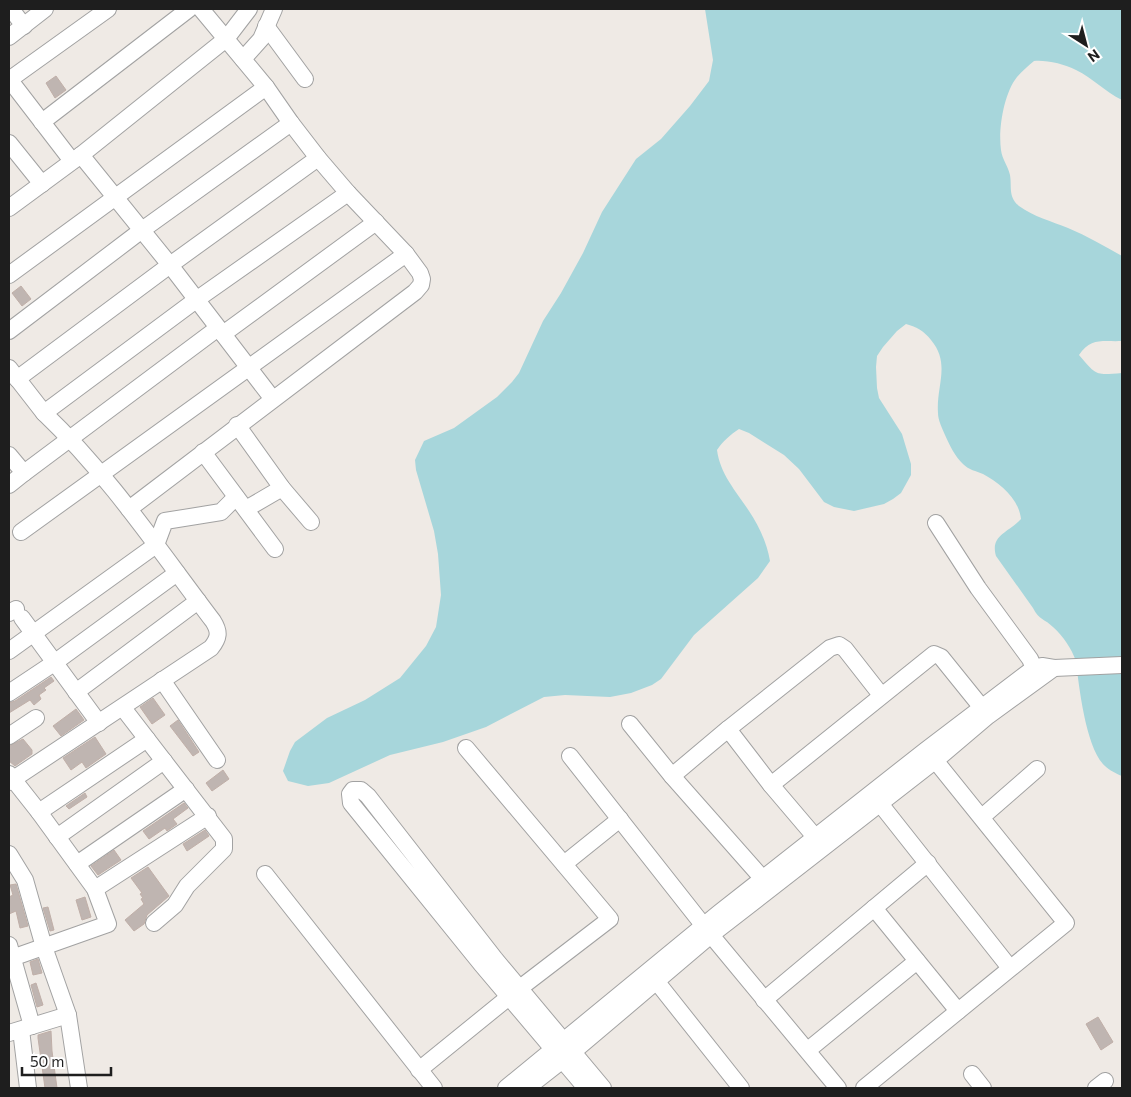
<svg xmlns="http://www.w3.org/2000/svg" width="1131" height="1097" viewBox="0 0 1131 1097" font-family="Commissioner,sans-serif">
  <style>
    .water { fill: #a7d6db }
    .building { fill: #bfb5b1; stroke: #c0afa8 }
    .lines { fill: none; stroke-linecap: round; stroke-linejoin: round }
    .minor-casing { stroke: #a2a2a2; stroke-width: 18 }
    .minor { stroke: #fff; stroke-width: 16 }
  </style>
  <rect width="100%" height="100%" fill="#efeae5"/>
  <path class="water" d="M705,9H1122V100C1105,92 1093,78 1076,70C1064,64 1047,60 1034,61C1028,66 1022,71 1017,77C1004,93 998,129 1001,150C1002,159 1008,166 1010,175C1012,187 1008,197 1019,206C1034,217 1051,221 1068,228C1087,236 1104,246 1122,256V341C1103,342 1091,337 1079,355C1097,376 1095,375 1122,373V776C1117,774 1109,770 1105,766C1086,749 1079,687 1076,661C1071,648 1064,637 1053,627C1045,619 1039,620 1033,608L996,556C990,535 1008,533 1021,519C1019,499 1000,483 983,474C976,471 969,470 963,464C955,457 949,444 945,435C942,428 938,420 938,413C936,386 951,364 931,340C924,331 917,327 906,324L897,331L883,347L877,356L876,367L877,388L879,398L902,434L911,464V475L901,493L893,499L884,504L854,511L834,507L824,502L799,469L784,455L749,433L739,429C730,435 723,441 717,450C720,474 736,491 749,511C759,526 767,543 770,561L758,578L694,635L661,679L652,685L631,693L610,697L565,695L544,697L486,727L443,742L390,755L329,783L308,786L288,781L283,771L290,751L295,742L327,718L365,700L400,678L426,646L436,627L441,595L438,554L434,531L416,470L415,460L424,441L454,428L497,397L512,382L519,373L543,321L561,293L583,253L602,212L636,159L661,139L690,106L709,81L713,60Z"/>
  <g class="building">
    <path d="M56,76L66,90L55,98L46,83Z"/>
    <path d="M21,286L31,299L22,306L12,293Z"/>
    <path d="M51,677L54,681L44,688L46,690L39,695L41,699L34,705L30,700L9,713V703L15,701Z"/>
    <path d="M153,698L165,715L152,724L140,707Z"/>
    <path d="M76,709L84,720L61,736L53,726Z"/>
    <path d="M178,720L199,752L193,756L170,726Z"/>
    <path d="M95,737L106,754L86,768L82,762L71,770L63,758Z"/>
    <path d="M23,739L32,750V754L15,766L9,761V746Z"/>
    <path d="M223,770L229,779L212,791L206,783Z"/>
    <path d="M85,793L87,797L69,809L66,806Z"/>
    <path d="M184,803L188,808L173,819L177,824L167,831L165,828L149,839L143,831Z"/>
    <path d="M205,830L209,836L187,851L183,844Z"/>
    <path d="M114,850L121,860L98,875L91,866Z"/>
    <path d="M148,867L169,896L147,915L144,924L134,931L125,920L144,904L141,899L143,898L140,894L142,893L131,878Z"/>
    <path d="M16,884L28,926L20,928L16,911L9,914V897L13,895L10,885Z"/>
    <path d="M85,897L91,917L82,920L76,900Z"/>
    <path d="M48,907L54,930L50,931L43,908Z"/>
    <path d="M38,959L42,973L33,975L30,962Z"/>
    <path d="M36,983L43,1005L37,1007L31,985Z"/>
    <path d="M1098,1017L1113,1042L1101,1050L1086,1024Z"/>
    <path d="M51,1031L52,1051L57,1088H45L38,1038V1035Z"/>
  </g>
  <g class="lines">
    <g class="minor-casing">
      <g id="minor">
        <path d="M11,9L24,26"/>
        <path d="M266,26L305,79"/>
        <path d="M9,37L45,9"/>
        <path d="M243,59L261,39L274,9"/>
        <path d="M9,79L72,161"/>
        <path d="M9,80L108,9"/>
        <path d="M42,122L189,9"/>
        <path d="M9,143L42,184"/>
        <path d="M81,155L170,265L272,398"/>
        <path d="M9,208L81,155L226,39L249,9"/>
        <path d="M9,275L266,87"/>
        <path d="M9,331L142,230L291,123"/>
        <path d="M223,334L376,222"/>
        <path d="M9,368L44,413L196,300L348,193"/>
        <path d="M17,379L170,265L318,158"/>
        <path d="M237,425L282,488L311,522"/>
        <path d="M203,452L275,549"/>
        <path d="M9,455L24,473L9,485"/>
        <path d="M24,473L218,328"/>
        <path d="M129,509L415,292L421,285L422,279L420,273L406,254L348,193L318,158L291,123L266,87L201,9"/>
        <path d="M246,509L282,488"/>
        <path d="M936,523L978,588L1030,659L1038,677"/>
        <path d="M21,532L406,254"/>
        <path d="M9,613L16,609"/>
        <path d="M22,618L99,723"/>
        <path d="M9,651L156,545L165,521L221,512L236,497"/>
        <path d="M162,680L217,760"/>
        <path d="M76,692L198,601"/>
        <path d="M9,693L54,663L177,573"/>
        <path d="M123,708L224,839V849L187,886L175,905L154,923"/>
        <path d="M630,724L672,776L728,729L771,785L934,654L941,657L987,714"/>
        <path d="M728,729L830,648L839,645L845,649L881,695"/>
        <path d="M9,736L36,718"/>
        <path d="M570,756L711,935L838,1088"/>
        <path d="M9,774L39,812L95,889L108,924L9,959"/>
        <path d="M672,776L770,887"/>
        <path d="M9,782L211,648C219,638 220,632 213,621C159,550 109,475 44,413"/>
        <path d="M771,785L822,845"/>
        <path d="M874,796L1010,968"/>
        <path d="M39,812L147,739"/>
        <path d="M982,817L1037,769"/>
        <path d="M57,837L164,761"/>
        <path d="M9,854L25,880L44,947L68,1015L79,1088"/>
        <path d="M77,864L186,789"/>
        <path d="M564,864L620,819"/>
        <path d="M265,874L434,1088"/>
        <path d="M95,889L208,816"/>
        <path d="M874,908L958,1011"/>
        <path d="M9,945L32,1026"/>
        <path d="M649,972L741,1088"/>
        <path d="M764,1000L928,863"/>
        <path d="M21,1030L28,1088"/>
        <path d="M9,1033L68,1015"/>
        <path d="M808,1050L917,961"/>
        <path d="M419,1070L520,988L610,919L466,748"/>
        <path d="M972,1074L983,1088"/>
        <path d="M506,1088L719,913L926,750L1034,668L1042,666L1054,668L1122,665"/>
        <path d="M527,1088L573,1052L711,935L936,760L988,716L1054,668"/>
        <path d="M586,1088L482,965L351,803L350,794L353,790H361L368,796L495,959L603,1088"/>
        <path d="M864,1088L1066,923L930,754"/>
        <path d="M1096,1088L1105,1081"/>
      </g>
    </g>
    <use href="#minor" class="minor"/>
  </g>
  <rect width="1131" height="1097" fill="none" stroke="#1e1e1e" stroke-width="20"/>
  <g transform="translate(1086 45) rotate(144)" stroke="#ffffff" stroke-width="4" paint-order="stroke">
  <path d="M0-4L9 19L0 12L-9 19Z" fill="#1e1e1e"/>
  <text y="-8" font-size="14" font-weight="bold" text-anchor="middle" fill="#1e1e1e">N</text>
  </g>
  <path d="M22 1067v8h89v-8" fill="none" stroke="#1e1e1e" stroke-width="2.5"/>
  <text x="30" y="1067" font-size="15" fill="#1e1e1e" stroke="#ffffff" stroke-width="4" paint-order="stroke">50 m</text>
</svg>
